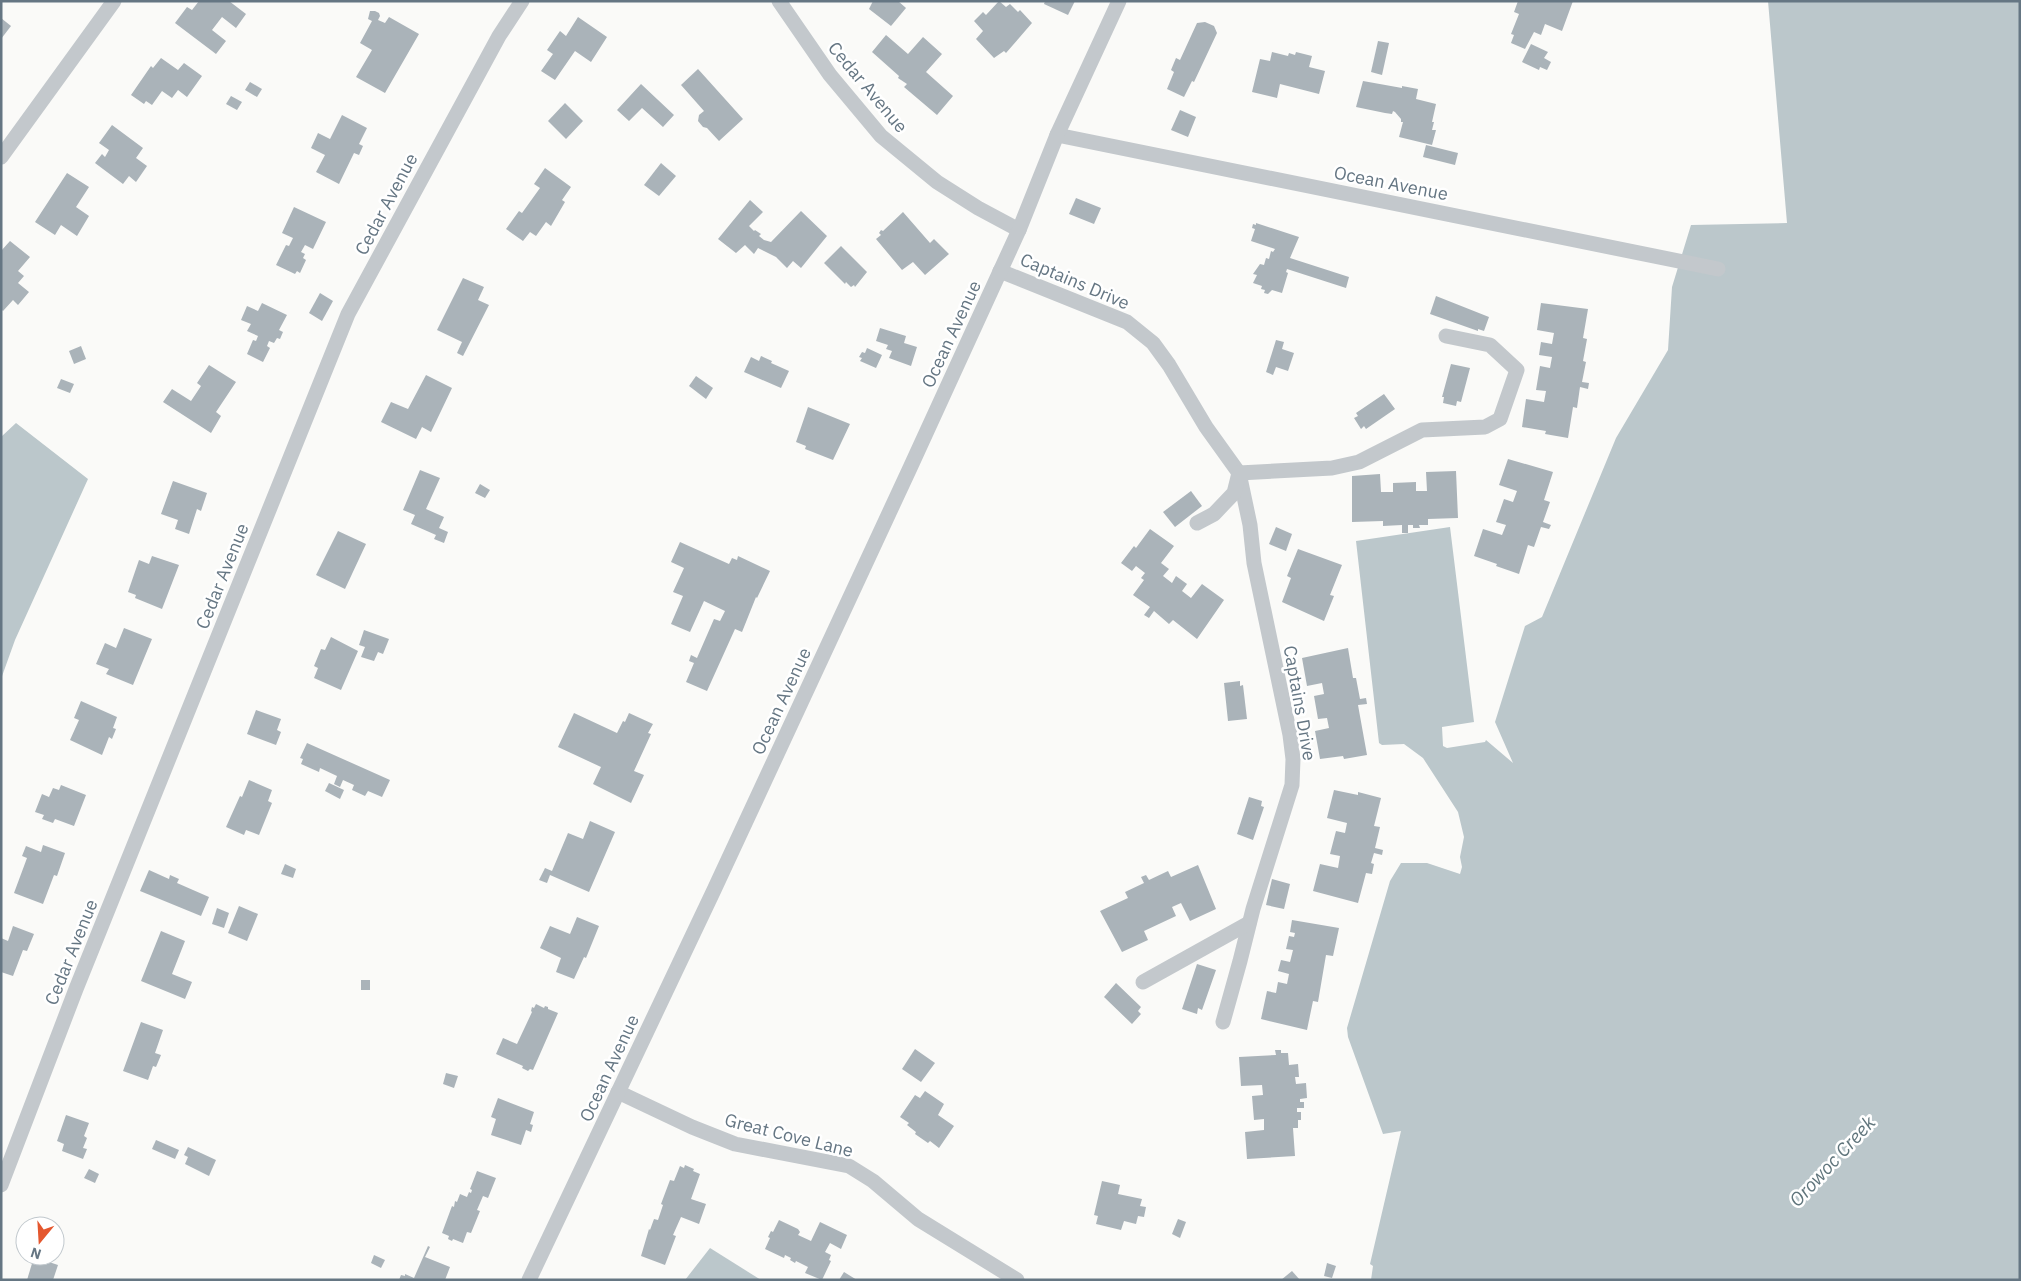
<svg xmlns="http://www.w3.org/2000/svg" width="2021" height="1281" viewBox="0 0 2021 1281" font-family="'IBM Plex Sans',sans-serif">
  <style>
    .water { fill: #bbc7cb }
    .building { fill: #aab3b9 }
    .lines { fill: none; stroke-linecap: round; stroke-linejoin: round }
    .minor { stroke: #c3c8cc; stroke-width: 15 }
    .labels { text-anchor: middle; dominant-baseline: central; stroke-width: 5; stroke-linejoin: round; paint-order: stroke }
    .street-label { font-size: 18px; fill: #657683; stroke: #fff }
    .water-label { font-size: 19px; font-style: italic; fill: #60757c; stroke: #fff }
  </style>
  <rect width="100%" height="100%" fill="#fafaf8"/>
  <g class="water">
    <path d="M1768,1H2020V1280H1371L1373,1266L1370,1264L1401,1131L1383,1134L1348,1037L1347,1028L1390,881L1401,863H1427L1460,874L1462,867L1460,857L1464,837L1458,812L1423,758L1404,744L1382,745L1379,743L1356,541L1450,527L1474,722L1442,727L1443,746L1447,748L1485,742L1486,740L1513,763L1495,722L1525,626L1542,617L1616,438L1668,350L1672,287L1691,225L1787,223Z"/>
    <path d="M16,423L88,479L15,640L1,679V437Z"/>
    <path d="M710,1248L761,1280H685Z"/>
  </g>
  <g class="building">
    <path d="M199,1H229L246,14L236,28L222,17L212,30L226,41L216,54L175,23L187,7L192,10Z"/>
    <path d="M873,1H898L906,8L891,26L869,9Z"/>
    <path d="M999,1L1006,7L1010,4L1018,12L1020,10L1032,23L1006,53L1004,51L994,58L976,39L983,31L974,21L983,12L986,15Z"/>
    <path d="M1045,1H1075L1068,15L1044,4Z"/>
    <path d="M1518,1H1573L1562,31L1545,24L1541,35L1534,32L1525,49L1511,43L1514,35L1511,34L1519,14L1514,12Z"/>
    <path d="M370,11H375L379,13L380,16L378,20L385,23L389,17L419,34L385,93L356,77L372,50L360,43L372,21L368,19Z"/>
    <path d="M578,17L607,37L591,62L575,51L555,80L541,71L553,54L547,50L560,31L566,36Z"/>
    <path d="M1,18L11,26L1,39Z"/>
    <path d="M1205,22L1214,26L1217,33L1194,82L1192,81L1184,97L1167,89L1174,72L1171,70L1176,58L1180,60L1197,23Z"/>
    <path d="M886,35L908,54L923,37L942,54L926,72L953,96L937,115L904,87L907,84L898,78L899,76L872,52Z"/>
    <path d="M1378,41L1389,43L1382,75L1371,72Z"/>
    <path d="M1531,44L1548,52L1544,58L1551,62L1547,70L1540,67L1539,70L1522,62Z"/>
    <path d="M1272,52L1288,56L1289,53L1295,55L1296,52L1312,56L1309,67L1325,71L1319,94L1280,84L1277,98L1252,92L1260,59L1270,61Z"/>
    <path d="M161,58L178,70L184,63L202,76L187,97L178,90L172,98L162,91L152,105L146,101L144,104L131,95L151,66L153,68Z"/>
    <path d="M698,69L743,119L719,141L707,128L703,127L698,121L699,115L704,111L681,85Z"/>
    <path d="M1363,81L1402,88V86L1418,89L1416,99L1436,104L1432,122H1434L1432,130H1436L1432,145L1399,137L1403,122H1401V119L1395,112L1393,111L1392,114L1385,113L1356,107Z"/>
    <path d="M250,82L262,89L257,97L245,90Z"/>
    <path d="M641,84L674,115L663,127L642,108L629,121L617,110Z"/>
    <path d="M231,96L242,102L237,110L226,104Z"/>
    <path d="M565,103L583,121L566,139L548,121Z"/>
    <path d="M1180,110L1196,117L1188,137L1171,130Z"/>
    <path d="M342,115L367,128L359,144L363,146L359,155L354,153L339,184L316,172L325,155L311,148L318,133L330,139Z"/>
    <path d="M112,125L143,148L136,158L147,166L136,182L129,176L123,184L95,163L102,154L105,157L109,150L99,143Z"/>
    <path d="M1426,145L1458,153L1455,165L1423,157Z"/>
    <path d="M661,163L676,176L659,196L644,185Z"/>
    <path d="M545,168L571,187L562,200L565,202L551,226L546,222L536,236L530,232L523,241L506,229L519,211L522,213L540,188L534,184Z"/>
    <path d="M67,173L89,187L76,207L89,216L77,236L61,225L55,235L35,222Z"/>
    <path d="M1076,198L1101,208L1094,224L1069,214Z"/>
    <path d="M750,200L763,212L749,226L754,231L755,230L761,234L759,236L764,240L771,242L801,211L827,236L801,268L793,261L787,268L776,257L758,248L754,254L745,245L736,253L718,239Z"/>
    <path d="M294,207L326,222L313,249L305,245L301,252L305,254L303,258L306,260L300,273L297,271L295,274L276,265L286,245L289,246L293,238L282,233Z"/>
    <path d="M903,212L930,243L934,239L949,254L925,275L913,262L902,270L876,239L881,235L879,233L881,230L883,231Z"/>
    <path d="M1256,223L1299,237L1290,258L1349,277L1346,288L1287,269L1286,272L1288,273L1282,293L1272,290L1268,294L1264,293L1265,290L1261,289L1262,286L1253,283L1257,275L1253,274L1260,264L1264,265L1266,258L1269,259L1271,251L1273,252L1275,249L1251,241L1255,229L1252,228L1253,224L1256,225Z"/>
    <path d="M10,241L30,257L18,271L24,276L18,283L29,292L18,305L13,300L3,311L1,309V251Z"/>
    <path d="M841,246L867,272L855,287L854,285L851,287L846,282L845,284L824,263Z"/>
    <path d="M463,278L484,287L478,300L489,305L463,356L457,353L462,342L437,330Z"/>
    <path d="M320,293L333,301L322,321L309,313Z"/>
    <path d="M1436,296L1489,317L1484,331L1478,329V331L1430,314Z"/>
    <path d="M262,303L287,315L279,330L283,332L280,339L277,338L274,343L269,341L267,346L270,348L263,362L247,354L253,340L256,341L258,336L247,331L251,324L241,320L247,306L258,311Z"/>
    <path d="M1541,303L1588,309L1583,338L1587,339L1583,361L1586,362L1582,382L1589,383L1588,389L1580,387L1577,408L1573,407L1568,438L1545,434L1546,431L1522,427L1526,399L1544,402L1546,391L1536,390L1540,366L1550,368L1552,357L1539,355L1541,342L1552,344L1554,333L1537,330Z"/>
    <path d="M880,328L906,336L904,343L917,347L911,366L889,358L892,351L886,349L888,345L876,341Z"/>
    <path d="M1276,340L1284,342L1282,349L1294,353L1288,371L1276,367L1273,375L1266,372Z"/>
    <path d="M81,346L86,359L74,364L69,351Z"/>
    <path d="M867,348L882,355L876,368L860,361L862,358L859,357L862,352L865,353Z"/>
    <path d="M761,356L772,361L771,363L789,371L781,388L744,372L751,357L759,361Z"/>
    <path d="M1451,364L1470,368L1461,402L1457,401L1456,406L1443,403L1444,397H1442Z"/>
    <path d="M209,365L236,382L216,412L221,416L211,433L163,402L172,389L191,401L201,386L197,383Z"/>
    <path d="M426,375L452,388L431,432L422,427L416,439L381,422L391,402L408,409Z"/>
    <path d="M696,376L713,388L706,399L689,386Z"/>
    <path d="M61,379L74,384L70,393L57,388Z"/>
    <path d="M1384,394L1395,409L1366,429L1364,426L1361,429L1354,418L1358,416L1356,413Z"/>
    <path d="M808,407L850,424L833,460L805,449L806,446L796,442Z"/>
    <path d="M1508,459L1553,472L1544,500L1550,502L1543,522L1551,525L1549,529L1541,527L1534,547L1528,545L1519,574L1496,566L1497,564L1474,556L1483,529L1502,535L1506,525L1496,522L1504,499L1513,502L1517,491L1499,485Z"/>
    <path d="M420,470L440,478L426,509L444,517L439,528L448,532L444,543L434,539L436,535L411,524L415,515L403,510Z"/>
    <path d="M1456,471L1458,518L1428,519V525H1419L1420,528H1413V525H1408V533H1402V525L1383,526V521L1352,522V476L1380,474L1381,492H1393V483L1416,482V491H1427L1426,472Z"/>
    <path d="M173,481L207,493L201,511L197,509L189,534L175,529L178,520L161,514Z"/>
    <path d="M480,484L490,490L485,498L475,493Z"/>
    <path d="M1191,491L1202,506L1175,527L1163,512Z"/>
    <path d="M1276,527L1292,534L1286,551L1269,544Z"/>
    <path d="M1150,529L1174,546L1161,563L1169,569L1163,576L1172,583L1176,576L1187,584L1182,591L1191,598L1202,584L1224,600L1197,639L1173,620L1169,624L1154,611L1149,618L1144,615L1150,607L1133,595L1144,580L1141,578L1145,573L1136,566L1132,571L1121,563L1134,546L1136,548Z"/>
    <path d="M338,531L366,544L345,589L316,575Z"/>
    <path d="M680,542L729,564L732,558L737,560L738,556L770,571L757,598L756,597L742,632L735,629L707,691L686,682L694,663L689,661L691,655L697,658L714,619L720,621L725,611L704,601L690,632L671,624L683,596L673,592L684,568L671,562Z"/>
    <path d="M1298,549L1342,565L1330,595L1334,596L1324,621L1282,602L1291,578L1287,576Z"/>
    <path d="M152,556L179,565L162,609L135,598L136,595L128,592L139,560L149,564Z"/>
    <path d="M124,628L152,639L133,685L106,674L109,669L96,664L105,643L116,648Z"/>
    <path d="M364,630L389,639L383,654L378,652L374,661L361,657L365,647L359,645Z"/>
    <path d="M331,637L358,651L341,690L314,678L318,668L314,666L321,649L325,650Z"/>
    <path d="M1348,648L1353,678H1356L1360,699L1366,698L1367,704L1358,705L1367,755L1344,759L1343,756L1320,759L1315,731L1329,728L1327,718L1318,719L1314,696L1324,694L1322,683L1307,686L1302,658Z"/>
    <path d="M1240,681V686L1243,685L1247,719L1228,721L1224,683Z"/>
    <path d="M81,701L117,717L113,728L116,729L112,739L109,737L102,755L70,740L79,720L74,718Z"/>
    <path d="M256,710L281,719L277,730L281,732L276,745L247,734Z"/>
    <path d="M574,713L617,733L623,721L625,722L629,713L653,724L648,733L651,734L634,771L644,775L631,803L593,784L601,767L558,747Z"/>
    <path d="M307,743L390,780L382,797L368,791L365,796L352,790L354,785L343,780L340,787L334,784L337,776L320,768L319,772L301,764L303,759L300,758Z"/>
    <path d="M249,780L272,790L268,801L272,803L259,835L246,830L244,835L226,827L240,796L242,797Z"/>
    <path d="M329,783L344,790L340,799L325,791Z"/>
    <path d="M61,785L86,795L74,826L55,819L53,823L42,819L44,815L35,812L42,794L49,797L53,788L59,790Z"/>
    <path d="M1334,790L1358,795V792L1381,798L1374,826L1380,827L1375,848L1383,850L1382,855L1374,853L1371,863L1374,864L1372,874L1366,873L1358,903L1313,891L1320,864L1338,868L1340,856L1330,854L1336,831L1345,833L1347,823L1327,818Z"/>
    <path d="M1249,797L1262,801L1261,806L1264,807L1253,840L1237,834Z"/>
    <path d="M590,821L615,832L589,892L550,875L547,883L539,880L545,868L552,871L568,833L583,839Z"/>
    <path d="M43,845L65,853L57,876L54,875L43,904L14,893L27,858L22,856L26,846L41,852Z"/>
    <path d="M285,864L296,869L293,878L281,874Z"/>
    <path d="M1198,865L1216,909L1190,921L1181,903L1172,907L1176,916L1144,931L1148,940L1122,952L1100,911L1128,898L1125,892L1144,883L1141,877L1146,875L1149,880L1168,871L1171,877Z"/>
    <path d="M149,870L169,879L170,875L179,879L177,883L209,897L201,916L140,891Z"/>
    <path d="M1272,879L1290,884L1284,909L1266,905Z"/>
    <path d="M239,906L258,914L247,941L228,933Z"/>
    <path d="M217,908L229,913L224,928L212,924Z"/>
    <path d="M577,917L599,926L586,958L584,957L574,979L556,972L561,958L540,948L550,926L570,934Z"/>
    <path d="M1292,920L1339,928L1333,956L1326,955L1318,1002L1313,1001L1307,1030L1261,1019L1267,991L1276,993L1278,982L1287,984L1289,974L1278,971L1281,960L1290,962L1293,950L1286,949L1289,936L1294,937L1295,933L1290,932Z"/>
    <path d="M13,926L34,934L27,951L23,950L13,976L1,972V938L8,941Z"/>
    <path d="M161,931L185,941L172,974L192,982L185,999L141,981Z"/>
    <path d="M1197,964L1216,970L1202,1010L1198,1008L1197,1014L1182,1009Z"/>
    <rect x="361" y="980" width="9" height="10"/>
    <path d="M1116,983L1141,1007L1138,1011L1141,1014L1132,1024L1104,997Z"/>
    <path d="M536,1004L544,1008L545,1006L548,1007V1009L558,1013L533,1070L530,1069L528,1071L522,1068L523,1066L496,1054L503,1038L517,1044L532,1012L531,1011L532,1007L534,1008Z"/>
    <path d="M141,1022L163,1030L155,1053L161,1055L156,1067L153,1066L148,1080L123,1071Z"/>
    <path d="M915,1049L935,1063L921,1082L902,1069Z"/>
    <path d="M1275,1050H1281V1053H1288L1289,1065L1298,1064L1299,1077H1295L1296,1084L1306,1083L1307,1098L1300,1099V1102H1304V1108H1297V1112H1301V1120H1298V1128H1293L1295,1156L1247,1159L1245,1132L1264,1130V1119L1254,1120L1252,1096L1263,1095L1262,1085L1241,1086L1239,1057L1276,1055Z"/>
    <path d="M446,1073L458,1076L454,1088L443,1084Z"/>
    <path d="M925,1091L944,1104L938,1115L954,1126L939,1148L930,1141L928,1143L915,1134L916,1132L907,1125L909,1123L900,1117L915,1095L920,1098Z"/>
    <path d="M498,1098L534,1112L530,1124L533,1125L531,1132L526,1130L521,1145L491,1135L496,1119L491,1117Z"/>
    <path d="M66,1115L89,1123L84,1136L87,1138L83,1148L87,1149L83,1159L62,1151L64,1144L57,1141Z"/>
    <path d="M156,1140L179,1150L175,1159L152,1149Z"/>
    <path d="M188,1147L216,1160L209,1176L185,1164L188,1157L184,1155Z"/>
    <path d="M685,1165L694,1169L693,1171L700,1174L691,1199L706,1204L699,1224L681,1217L673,1235L676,1236L665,1265L641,1256L649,1229L650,1230L654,1219L658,1220L663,1205L661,1204L670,1180L674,1181L680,1166L684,1168Z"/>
    <path d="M89,1169L99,1174L95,1183L84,1178Z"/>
    <path d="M477,1171L496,1178L488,1198L483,1196L477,1210L480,1211L471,1233L467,1232L463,1243L453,1239L452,1241L448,1239L449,1236L442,1233L452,1206L454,1207L455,1201L457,1202L460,1194L467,1197L469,1192L471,1193L472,1190L470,1189Z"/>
    <path d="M1102,1181L1120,1185L1118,1194L1142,1199L1140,1206L1146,1207L1144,1217L1138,1216L1136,1224L1124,1221L1121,1230L1096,1224L1098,1216L1094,1215Z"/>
    <path d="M1178,1219L1186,1222L1180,1238L1172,1234Z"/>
    <path d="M779,1220L798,1229L800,1232L798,1235L811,1241L820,1222L847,1235L841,1249L830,1243L825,1252L831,1255L829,1260L831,1261L822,1280L805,1273L808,1267L796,1261L795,1263L790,1260L791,1258L785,1255L784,1258L765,1249L770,1238L768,1237L771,1231L773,1232Z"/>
    <path d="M428,1246L430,1247L425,1257L450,1267L445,1280H399L401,1275L405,1276V1274L414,1278Z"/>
    <path d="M374,1255L385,1260L381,1268L371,1263Z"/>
    <path d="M34,1257L58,1265L53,1280H27Z"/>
    <path d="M1327,1263L1336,1266L1332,1278L1324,1276Z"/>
    <path d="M1292,1271L1300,1280H1281Z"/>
    <path d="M844,1272L857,1280H839Z"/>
  </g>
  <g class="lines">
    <g class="minor">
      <path d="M779,1L830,75L881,136L937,182L978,208L1019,230"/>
      <path d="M1057,135L1718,269"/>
      <path d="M1,157L114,1"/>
      <path d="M1000,271L1127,322L1153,343L1169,365L1206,427L1239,473L1250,525L1254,563L1290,735L1293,759L1292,785L1253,909L1240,961L1223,1022"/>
      <path d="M1197,523L1214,514L1234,493L1239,473L1332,468L1359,462L1422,430L1485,427L1500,419L1517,370L1490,345L1446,336"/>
      <path d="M1143,982L1249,923"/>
      <path d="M618,1092L692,1127L735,1144L849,1166L873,1181L918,1219L1017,1280"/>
      <path d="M1,1185L76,989L348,314L499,36L522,1"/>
      <path d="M529,1280L714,890L910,468L1019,230L1057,135L1119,1"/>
    </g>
  </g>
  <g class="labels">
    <g class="street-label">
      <text transform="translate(868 87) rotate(50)">Cedar Avenue</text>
      <text transform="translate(1391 183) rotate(11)">Ocean Avenue</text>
      <text transform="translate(386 204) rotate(-62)">Cedar Avenue</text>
      <text transform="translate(1075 281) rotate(23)">Captains Drive</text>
      <text transform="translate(951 334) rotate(-65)">Ocean Avenue</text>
      <text transform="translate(222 576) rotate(-68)">Cedar Avenue</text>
      <text transform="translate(781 701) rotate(-65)">Ocean Avenue</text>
      <text transform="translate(1300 703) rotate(80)">Captains Drive</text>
      <text transform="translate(71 952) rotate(-68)">Cedar Avenue</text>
      <text transform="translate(609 1068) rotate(-65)">Ocean Avenue</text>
      <text transform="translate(789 1135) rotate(14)">Great Cove Lane</text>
    </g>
    <g class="water-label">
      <text transform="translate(1832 1161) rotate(-47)">Orowoc Creek</text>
    </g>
  </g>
  <rect width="2021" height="1281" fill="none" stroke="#657683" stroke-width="5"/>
  <g transform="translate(40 1241) rotate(198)"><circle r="24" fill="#ffffff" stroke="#c1c8cd"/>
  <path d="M0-4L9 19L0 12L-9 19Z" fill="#e4572e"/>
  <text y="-8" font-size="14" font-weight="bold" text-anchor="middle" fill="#657683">N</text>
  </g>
</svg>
